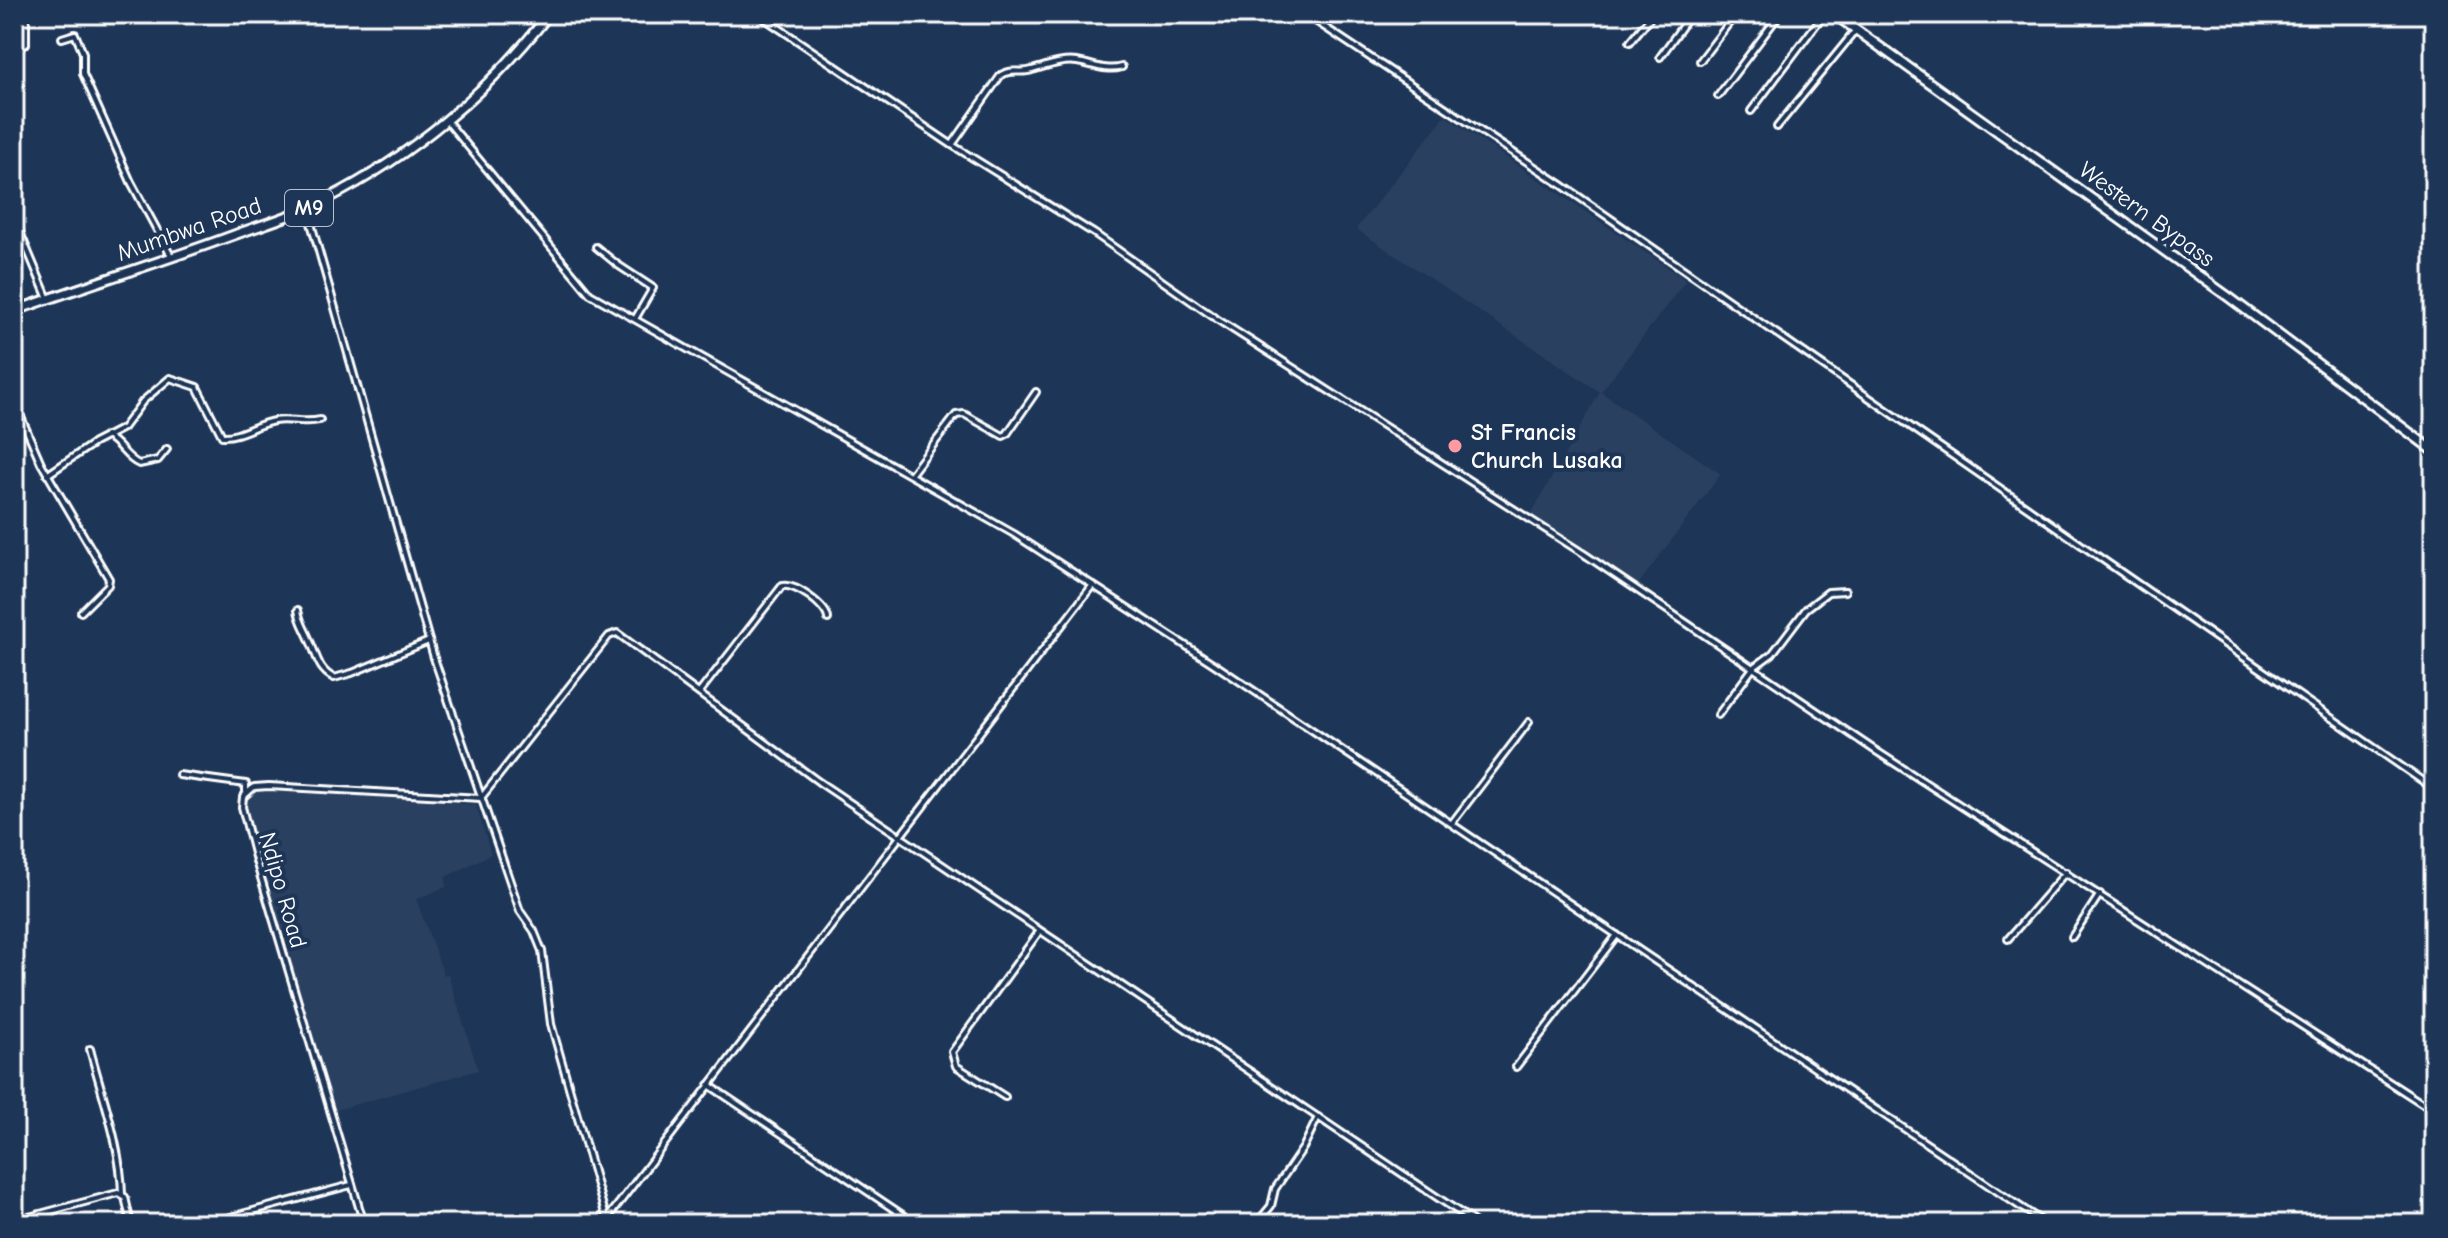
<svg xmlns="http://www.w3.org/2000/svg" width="2448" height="1238" viewBox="0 0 2448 1238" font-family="'Comic Neue',sans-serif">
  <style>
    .built { fill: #2a4161 }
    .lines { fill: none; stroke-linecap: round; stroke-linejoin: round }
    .minor-casing { stroke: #fff; stroke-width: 10 }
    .primary-casing { stroke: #fff; stroke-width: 13 }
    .minor { stroke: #1d3557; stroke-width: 4 }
    .primary { stroke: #1d3557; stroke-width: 7 }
    .poi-dot { fill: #ff9aa2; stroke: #1d3557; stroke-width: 3 }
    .labels { text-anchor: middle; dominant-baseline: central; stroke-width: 8; stroke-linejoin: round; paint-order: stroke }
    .shield { fill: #1d3557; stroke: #bbc2cd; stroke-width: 2 }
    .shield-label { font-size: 22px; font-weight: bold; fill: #fff }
    .street-label { font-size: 24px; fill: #fff; stroke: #1d3557 }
    .poi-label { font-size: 24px; font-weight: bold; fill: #fff; stroke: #1d3557; text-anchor: start }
  </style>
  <rect width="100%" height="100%" fill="#1d3557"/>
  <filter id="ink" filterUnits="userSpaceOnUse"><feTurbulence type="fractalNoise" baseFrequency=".0125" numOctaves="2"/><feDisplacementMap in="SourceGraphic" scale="16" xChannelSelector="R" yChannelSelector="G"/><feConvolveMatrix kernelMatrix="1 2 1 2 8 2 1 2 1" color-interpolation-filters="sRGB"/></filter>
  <g filter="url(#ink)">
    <g class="built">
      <path d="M1445,116L1686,280L1601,392L1721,474L1637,586L1530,516L1600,392L1356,229Z"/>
      <path d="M250,791L392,797L476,805L491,854L446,877V887L416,899L444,975L448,974L478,1070L329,1112L242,811L243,802Z"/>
    </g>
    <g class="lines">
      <g class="minor-casing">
        <g id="minor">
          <path d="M758,14L952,145L1095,234L1215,318L1584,554L1873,749L2434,1111"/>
          <path d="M1305,14L1562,185L2434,789"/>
          <path d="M62,38L75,34L83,53V74L131,182L171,256"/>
          <path d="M1630,42L1653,14"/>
          <path d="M14,51L26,44V14"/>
          <path d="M1660,57L1691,14"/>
          <path d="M1700,61L1736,14"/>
          <path d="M1718,96L1780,14"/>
          <path d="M1751,111L1824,14"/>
          <path d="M447,121L590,294L1014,534L1214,664L2046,1224"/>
          <path d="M1777,127L1856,30"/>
          <path d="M952,145L1001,75C1012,68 1021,74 1032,70C1047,66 1061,60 1077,62C1092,64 1106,72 1122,67"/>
          <path d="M307,209L434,658L520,911L534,931L542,951L551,1024L608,1224"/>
          <path d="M14,218L48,299"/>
          <path d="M596,247L618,265L653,288L635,319"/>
          <path d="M14,401L41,463L109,579L108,585L81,612"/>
          <path d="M106,436C120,443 125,458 139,464L158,460L167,449"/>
          <path d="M911,474L956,415L964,414L1003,436L1007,434L1036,392"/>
          <path d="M47,475L94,443L123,428L143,401L170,378L197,387L222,436C240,437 256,424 274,421C289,418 304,424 320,420"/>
          <path d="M298,610C300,623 306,630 310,641C317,656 318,670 334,678L352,673L429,641"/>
          <path d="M699,693L782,586C795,583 827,606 828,619"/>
          <path d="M1718,715L1753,668L1772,654L1806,609L1828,592L1845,591"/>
          <path d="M179,775L246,784V792"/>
          <path d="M1452,823L1529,722"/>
          <path d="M2072,937L2100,894"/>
          <path d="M2008,939L2066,872"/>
          <path d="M90,1049C102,1096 121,1146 122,1194"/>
          <path d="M1516,1067L1617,935"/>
          <path d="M709,1085L916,1224"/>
          <path d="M1005,1097L956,1066L952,1052L1039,932"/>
          <path d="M607,1219L1092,586"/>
          <path d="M14,1221L118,1193L125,1197L131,1224"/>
          <path d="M204,1224L351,1185"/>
          <path d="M364,1224L256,861L242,807L243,797L254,787L269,786L481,798L609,636L617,633L819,782L1477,1224"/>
          <path d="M1256,1224L1271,1206L1275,1189L1303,1148L1318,1117"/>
        </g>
      </g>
      <g class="primary-casing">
        <g id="primary">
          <path d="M1834,14L2230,298L2434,451"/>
          <path d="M14,311C87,285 161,262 234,235C264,224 296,215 325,200C412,156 489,91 549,14"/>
        </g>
      </g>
      <use href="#minor" class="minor"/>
      <use href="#primary" class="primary"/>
    </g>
  </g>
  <circle class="poi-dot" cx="1455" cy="446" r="8"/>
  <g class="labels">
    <rect class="shield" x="285" y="190" width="48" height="36" rx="6"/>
    <g class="shield-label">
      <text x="309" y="208">M9</text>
    </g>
    <g class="street-label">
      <text transform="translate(2147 214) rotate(36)">Western Bypass</text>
      <text transform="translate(189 229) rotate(-19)">Mumbwa Road</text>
      <text transform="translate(283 890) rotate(74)">Ndipo Road</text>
    </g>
    <g class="poi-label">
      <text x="1471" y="432">St Francis<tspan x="1471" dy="28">Church Lusaka</tspan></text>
    </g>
  </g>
  <rect width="2448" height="1238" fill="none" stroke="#1d3557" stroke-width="48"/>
  <rect x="24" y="24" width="2400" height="1190" fill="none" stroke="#fff" stroke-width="3" filter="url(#ink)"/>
</svg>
